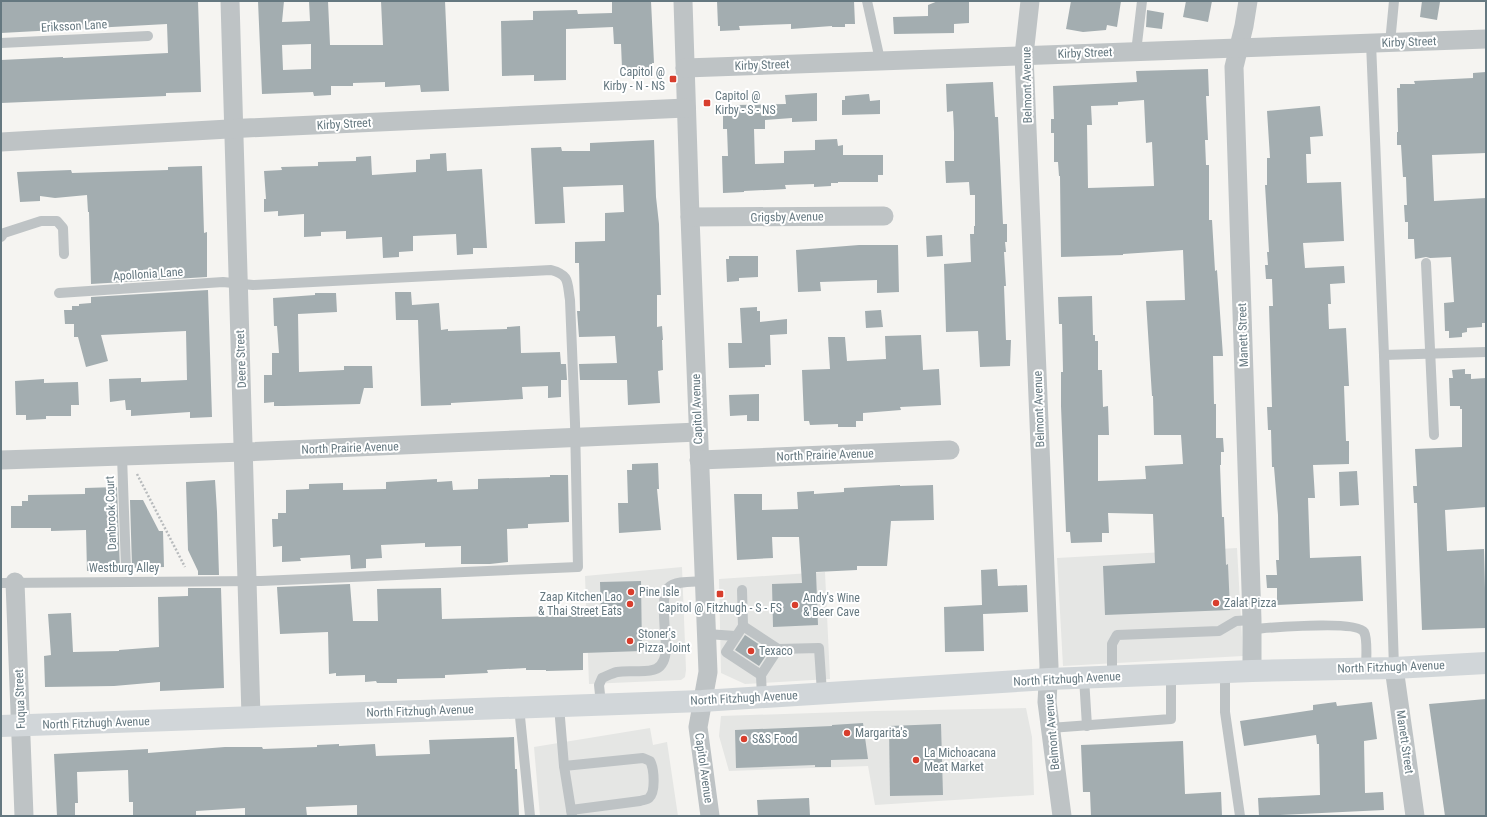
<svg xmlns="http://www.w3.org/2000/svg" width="1487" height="817" viewBox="0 0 1487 817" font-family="'Roboto Condensed',sans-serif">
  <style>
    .built { fill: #e5e6e4 }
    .building { fill: #a3adb0; fill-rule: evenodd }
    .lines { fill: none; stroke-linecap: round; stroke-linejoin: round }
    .path { stroke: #b8bbbd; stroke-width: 2.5; stroke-dasharray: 2 2; stroke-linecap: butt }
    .lane { stroke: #bec3c5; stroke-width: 10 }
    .street { stroke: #bec3c5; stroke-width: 19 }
    .secondary { stroke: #d1d6d9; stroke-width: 22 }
    .poi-dot { fill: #d83e2d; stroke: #fff; stroke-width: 1.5 }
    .labels { text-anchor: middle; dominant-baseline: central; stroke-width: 4; stroke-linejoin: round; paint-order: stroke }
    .street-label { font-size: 12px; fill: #657880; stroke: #fff }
    .poi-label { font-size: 12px; fill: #657880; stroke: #fff; text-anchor: start }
  </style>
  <rect width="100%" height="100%" fill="#f5f4f1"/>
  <g class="built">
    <path d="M1237,548L1243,656L1063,666L1057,558Z"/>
    <path d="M682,567L686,670L685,677L681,680L589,684L585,576Z"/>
    <path d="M825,572L830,679L745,684L721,673L719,579Z"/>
    <path d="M1026,708L1032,737L1034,795L875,805L868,766L729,771L719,736L721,716L875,711Z"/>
    <path d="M650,728L653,745L667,742L678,816H540L534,747Z"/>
  </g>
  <g class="building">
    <path d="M1,1H198L201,92L166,93V96L1,103V60L63,57V58L168,53L167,24L1,33Z"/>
    <path d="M258,1H284L282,22L310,21L309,1H328L330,45H383L381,1H445L449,91L421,92L420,85L385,87V82L353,83V86H331V95L314,96L313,92L262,94ZM311,44V69L283,70L282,45Z"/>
    <path d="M612,1H651L654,63H652V68H650V75L625,77L624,68H622L621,44H614L613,27L566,29V80L534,81V75L502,76L501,21L533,20V11L577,10L578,14L612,13Z"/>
    <path d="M717,1H854L855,24H845V27H832V26L791,29V24L739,26L740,30L720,31V26H718Z"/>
    <path d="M938,1H969V23L954,24V33L894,34L893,17L928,16V5Z"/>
    <path d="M1071,1H1121L1117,27L1107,25L1106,30L1083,32L1066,29Z"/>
    <path d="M1186,1H1212L1208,22L1183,17Z"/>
    <path d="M1422,1L1440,2L1437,20L1420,17Z"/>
    <path d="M1147,10L1164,13L1162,29L1146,27Z"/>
    <path d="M1208,69L1209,96H1206L1208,140H1205L1206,165H1209V220H1212L1215,271L1217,270L1223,356H1213L1214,404H1216V438H1223L1224,452H1221V465H1220L1222,517H1224L1226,565L1228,564L1230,610L1105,615L1103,566L1155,563L1153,514L1108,513L1109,533H1102V542L1071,543L1070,532H1066L1061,406V372H1063L1062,324H1059L1058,297L1092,296L1093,335H1095V341H1098V370H1102L1103,407L1108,406L1109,435H1098V481L1146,479L1145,466L1183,464L1181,435H1154L1153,396H1152L1146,301L1185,300L1183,250L1123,254V255L1061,257L1060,176H1059L1058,162H1054V133H1051V119H1054L1053,86L1137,82L1136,71ZM1144,100L1146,143L1152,142L1154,186L1088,188L1087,125H1092L1091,106L1118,105V102Z"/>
    <path d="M1486,72V153L1432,155L1434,201L1486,198V323H1482V327L1467,328V332L1462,333V337L1449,338V331H1445L1444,303L1454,302L1451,257L1430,258L1426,257L1415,259L1414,239H1408V222H1405L1404,205H1407L1406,177H1403L1401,145H1397V132H1398L1397,88H1400V84H1415L1414,81L1473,78V73Z"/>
    <path d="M993,82L995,117H998L1003,224H1007V242H1005L1006,252H1004L1006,286H1004L1006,340H1011L1010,366L980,367L978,331L946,332L944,264L971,262L970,234H974V226H975V195H970L969,182L946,183L945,161H954V132L953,111L947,112L946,84Z"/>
    <path d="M817,93V121L792,122V118L765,120V129H754L755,164L784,163V151L815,150V140L837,139L838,146L843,145V155H883V175H878V182H838V183H831V186L814,187V184L785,185L786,189L744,191V192L723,193L722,156H728L727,129H723V108L735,107V105L786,104L785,95Z"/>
    <path d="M869,94L870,101L880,100V114L842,115V100H845V96Z"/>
    <path d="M1320,106L1323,136L1310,137L1311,154H1306L1307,183L1341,182L1344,241L1303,243L1305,268L1344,266L1345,283L1330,284L1331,304H1328L1329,329L1346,328L1349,386H1344L1346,441H1349V464L1313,465L1315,498H1308L1310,558L1361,556L1363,601L1277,605V588H1267L1266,575H1277L1276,560H1279L1278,515L1274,467H1272L1271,430H1268L1267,407H1272L1269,306H1273L1272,279H1266L1265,265H1268L1267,252H1269L1265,185H1267V158H1270L1267,111Z"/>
    <path d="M654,140L656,197L659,224L661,295H657V327L662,326L663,340H662L663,370L658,371L660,403L628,405L627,380H580L579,364L617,363L615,336L579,337L577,311H580L579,263H575V242L605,241V213L624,212L623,185L563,187L565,223L535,224L531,148L561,147L562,151H590V143Z"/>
    <path d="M446,153L447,171L482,169L487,248H473V254L457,255L456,234L413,236V251L399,252V257L383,258L382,237L346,239V231L321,232V236L304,237V214L278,216V211L264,212V199H266L264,171L282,170L281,167L318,166V162L356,161V157L371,156L372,175L416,172V160L430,159V154Z"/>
    <path d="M202,166L204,233L207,232V277L91,284L89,212H88L87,195L55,198L40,196V201L20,202L17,172L71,170L72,173L168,170V167Z"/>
    <path d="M942,235L943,256L927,257L926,236Z"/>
    <path d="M859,245H898L899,292L877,293V280L820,282L821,291L798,292L796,250Z"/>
    <path d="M729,256H758V277L739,278V281L727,282L726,259H729Z"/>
    <path d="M208,290L212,417L190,418V412L131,416V410H126L125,400L110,402L109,379L141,378V382L187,380L186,331L101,335L108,361L86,367L78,337H74V324H65L64,310H72V306H79V304L91,303V297Z"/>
    <path d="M395,292H411L412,305L439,303L441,330L448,329V331L507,329V327L520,326L521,353L560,352L561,364H566L567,380H561V397L548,398V386L522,387L523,399L451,403V405L421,406L418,320H396Z"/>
    <path d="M315,293H336L337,312L298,314L299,372L344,370V366H372L373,388H364L360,404L284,406H274V402L264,403V375H272V353H279L277,326H274L273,298L315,295Z"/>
    <path d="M757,307V311H760V322L787,319V334L770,335L771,365H765V367L729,368L728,343H742L740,308Z"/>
    <path d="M881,310L883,327L866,328L865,311Z"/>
    <path d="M921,335L923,370L939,369L941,405L900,407L901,410L863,413V421H856V427H838V424L810,425L809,421H804L802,370L830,369L828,337H845L847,361L886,359L885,336Z"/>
    <path d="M1465,369V374H1471V379L1486,378V507L1445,510L1447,551L1484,549L1486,628L1422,630L1417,503H1414L1413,486H1417L1415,449L1462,447V409H1460V406H1450L1449,378H1453L1452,370Z"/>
    <path d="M44,379V383L78,382L79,405H71V416H46V419L26,420V415H16L15,381Z"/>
    <path d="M759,394V421H747V415L730,416L729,395Z"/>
    <path d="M658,463L659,489H657L661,530L619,533L618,503H628L627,470H632V464Z"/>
    <path d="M1357,471L1359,505L1340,506L1339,472Z"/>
    <path d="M550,475H568L569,522L528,524V528L507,529L508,562L490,564H461V546L425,547V543L381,545L382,558L366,559V568L351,569L350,555L300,558L301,561L282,562V546L273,547L272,519H278V513H286V490L309,489V484L343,483V490L386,489V482L437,479V482L452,481L453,490L478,489V479L550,477Z"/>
    <path d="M215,480L217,512L219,575H198V571L188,550L186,482Z"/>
    <path d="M900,485V486L933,485L934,520L891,521L887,566H857V570L816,572L818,625L773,627L772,584L802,583L799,537H772L773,558L737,560L734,494H762V510L798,509L797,492L814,491V494L844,492V488Z"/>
    <path d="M117,487L120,570L87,571L86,530L51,531V528H11V506H22V501H28V495L85,494V488Z"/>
    <path d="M130,500H143L159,531H163L164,567L132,568Z"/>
    <path d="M997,569L998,586L1027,585L1028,612L983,614L984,651L945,652L944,607L982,605L981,570Z"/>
    <path d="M641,581L642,651L583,653V670L546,671V670H526V668L487,670L488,673L445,675V678L397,679V683H377L376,681L365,682V675L336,676V673L329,674L328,632L280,634L277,587L350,584L353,621H378L377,589L441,588L442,619L601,615L600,582Z"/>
    <path d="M188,588H221L224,688L160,691V682L114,686L45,687L44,656L51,655L48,614L71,613L73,652L119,651V650L159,647L158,597L188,596Z"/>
    <path d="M745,635L769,651L759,666L735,650Z"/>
    <path d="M1486,699V816H1445L1429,704Z"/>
    <path d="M1336,702L1337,706L1372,702L1377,739L1364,741L1365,793L1383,792L1384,810L1259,816L1258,798L1320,795L1319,744H1317L1316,735L1244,746L1240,721L1313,710V705Z"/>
    <path d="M863,723L868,759L831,760V767H815V765L736,768L735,730L832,726V725Z"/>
    <path d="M941,724L943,795L890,796L889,726Z"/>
    <path d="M514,737L515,769H517L519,816H357V805L306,807L307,816H245V808L196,811V816H133V802H129L128,770L77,772L78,803H75V816H57L54,754L148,749V753L225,747H262L263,749L317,747V745L339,744V746L375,744L376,756L430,754L429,740Z"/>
    <path d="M1183,741L1185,794L1221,792L1222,816H1091L1090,792H1083L1081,745Z"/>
    <path d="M809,798L810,816H758L757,800Z"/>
  </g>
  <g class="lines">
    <path class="path" d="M137,474L185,567"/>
    <g class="lane">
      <path d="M867,1L880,60"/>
      <path d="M1,43L148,36"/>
      <path d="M1371,43L1384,355L1394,668"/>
      <path d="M1390,43L1394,1"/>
      <path d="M1136,52L1142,1"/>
      <path d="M1,237L4,233L41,221H57L63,228L64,254"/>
      <path d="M1426,263L1434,435"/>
      <path d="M1384,355L1486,352"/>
      <path d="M122,456L126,568"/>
      <path d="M1,583L261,581L578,567L575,423L570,300C567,282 570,275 551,270L253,285L223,282L59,293"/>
      <path d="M742,590L743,626"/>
      <path d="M1252,629C1269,628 1356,620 1364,632C1368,639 1366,660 1366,669"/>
      <path d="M707,634L735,636"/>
      <path d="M1225,673V712L1240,816"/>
      <path d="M761,675L726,652L743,626L778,649"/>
      <path d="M1112,677V644L1117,635L1219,631L1236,621L1252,620"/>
      <path d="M1084,678L1087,726"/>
      <path d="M762,697L761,675L778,649L819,648L822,693"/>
      <path d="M601,704L599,685L602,678C607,676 612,673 617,672C639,668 665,681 666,648C666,637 660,595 668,588C676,580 694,582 705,581"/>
      <path d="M559,706L564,766L572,816"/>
      <path d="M519,707L530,816"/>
      <path d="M1050,728L1171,719V675"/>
      <path d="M564,766L643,758L650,761C654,768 656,792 649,798C647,800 642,800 640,801L571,810"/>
    </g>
    <g class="street">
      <path d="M230,1L251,717"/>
      <path d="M683,1L690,217L708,672L698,727L710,816"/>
      <path d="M1030,1L1024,55L1049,666L1047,702L1062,816"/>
      <path d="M1248,1L1244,26L1234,67L1252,620V671"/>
      <path d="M685,68L1486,39"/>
      <path d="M1,142L246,128L686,108"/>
      <path d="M690,217L884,216"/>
      <path d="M1,460L244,452L698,432"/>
      <path d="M699,460L950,450"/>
      <path d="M15,582L24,816"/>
      <path d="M1394,668L1415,816"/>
    </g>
    <path class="secondary" d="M1,726L702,701L1049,679L1252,671L1394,668L1486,663"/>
  </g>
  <g class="poi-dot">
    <rect x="669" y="75" width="8" height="8" rx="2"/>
    <rect x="703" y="99" width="8" height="8" rx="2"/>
    <circle cx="631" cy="592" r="4"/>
    <rect x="716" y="590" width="8" height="8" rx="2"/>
    <circle cx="1216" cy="603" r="4"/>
    <circle cx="630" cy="604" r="4"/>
    <circle cx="795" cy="605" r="4"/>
    <circle cx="630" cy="641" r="4"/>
    <circle cx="751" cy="651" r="4"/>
    <circle cx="847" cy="733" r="4"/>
    <circle cx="744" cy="739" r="4"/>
    <circle cx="916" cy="760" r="4"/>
  </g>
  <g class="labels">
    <g class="street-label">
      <text transform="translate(74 26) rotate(-3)">Eriksson Lane</text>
      <text transform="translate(1409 42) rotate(-2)">Kirby Street</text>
      <text transform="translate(1085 53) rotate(-2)">Kirby Street</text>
      <text transform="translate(762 65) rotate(-2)">Kirby Street</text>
      <text transform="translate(1027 85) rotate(-91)">Belmont Avenue</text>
      <text transform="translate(344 124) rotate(-3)">Kirby Street</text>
      <text transform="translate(787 217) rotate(-1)">Grigsby Avenue</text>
      <text transform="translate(148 274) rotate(-4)">Apollonia Lane</text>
      <text transform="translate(1243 335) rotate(-92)">Manett Street</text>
      <text transform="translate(241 359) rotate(-92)">Deere Street</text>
      <text transform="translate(697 409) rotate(-92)">Capitol Avenue</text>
      <text transform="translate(1039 409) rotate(-92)">Belmont Avenue</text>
      <text transform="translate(350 448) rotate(-2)">North Prairie Avenue</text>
      <text transform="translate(825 455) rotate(-2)">North Prairie Avenue</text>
      <text transform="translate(111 513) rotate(-92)">Danbrook Court</text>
      <text x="124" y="568">Westburg Alley</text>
      <text transform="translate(1391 667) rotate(-2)">North Fitzhugh Avenue</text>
      <text transform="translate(1067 679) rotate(-3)">North Fitzhugh Avenue</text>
      <text transform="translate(744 698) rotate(-3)">North Fitzhugh Avenue</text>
      <text transform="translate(20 699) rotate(-92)">Fuqua Street</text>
      <text transform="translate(420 711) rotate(-2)">North Fitzhugh Avenue</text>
      <text transform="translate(96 723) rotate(-2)">North Fitzhugh Avenue</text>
      <text transform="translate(1052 732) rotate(-95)">Belmont Avenue</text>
      <text transform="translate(1405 742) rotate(82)">Manett Street</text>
      <text transform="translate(704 768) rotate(82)">Capitol Avenue</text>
    </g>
    <g class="poi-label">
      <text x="665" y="72" text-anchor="end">Capitol @<tspan x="665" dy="14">Kirby - N - NS</tspan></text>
      <text x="715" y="96">Capitol @<tspan x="715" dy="14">Kirby - S - NS</tspan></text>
      <text x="639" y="592">Pine Isle</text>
      <text x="622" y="597" text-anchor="end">Zaap Kitchen Lao<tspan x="622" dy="14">&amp; Thai Street Eats</tspan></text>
      <text x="803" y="598">Andy's Wine<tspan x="803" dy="14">&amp; Beer Cave</tspan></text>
      <text x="1224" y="603">Zalat Pizza</text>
      <text x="720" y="608" text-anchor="middle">Capitol @ Fitzhugh - S - FS</text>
      <text x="638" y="634">Stoner's<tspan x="638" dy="14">Pizza Joint</tspan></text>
      <text x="759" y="651">Texaco</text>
      <text x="855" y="733">Margarita's</text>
      <text x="752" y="739">S&amp;S Food</text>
      <text x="924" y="753">La Michoacana<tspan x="924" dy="14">Meat Market</tspan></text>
    </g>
  </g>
  <rect width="1487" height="817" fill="none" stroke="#657880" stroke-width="4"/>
</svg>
